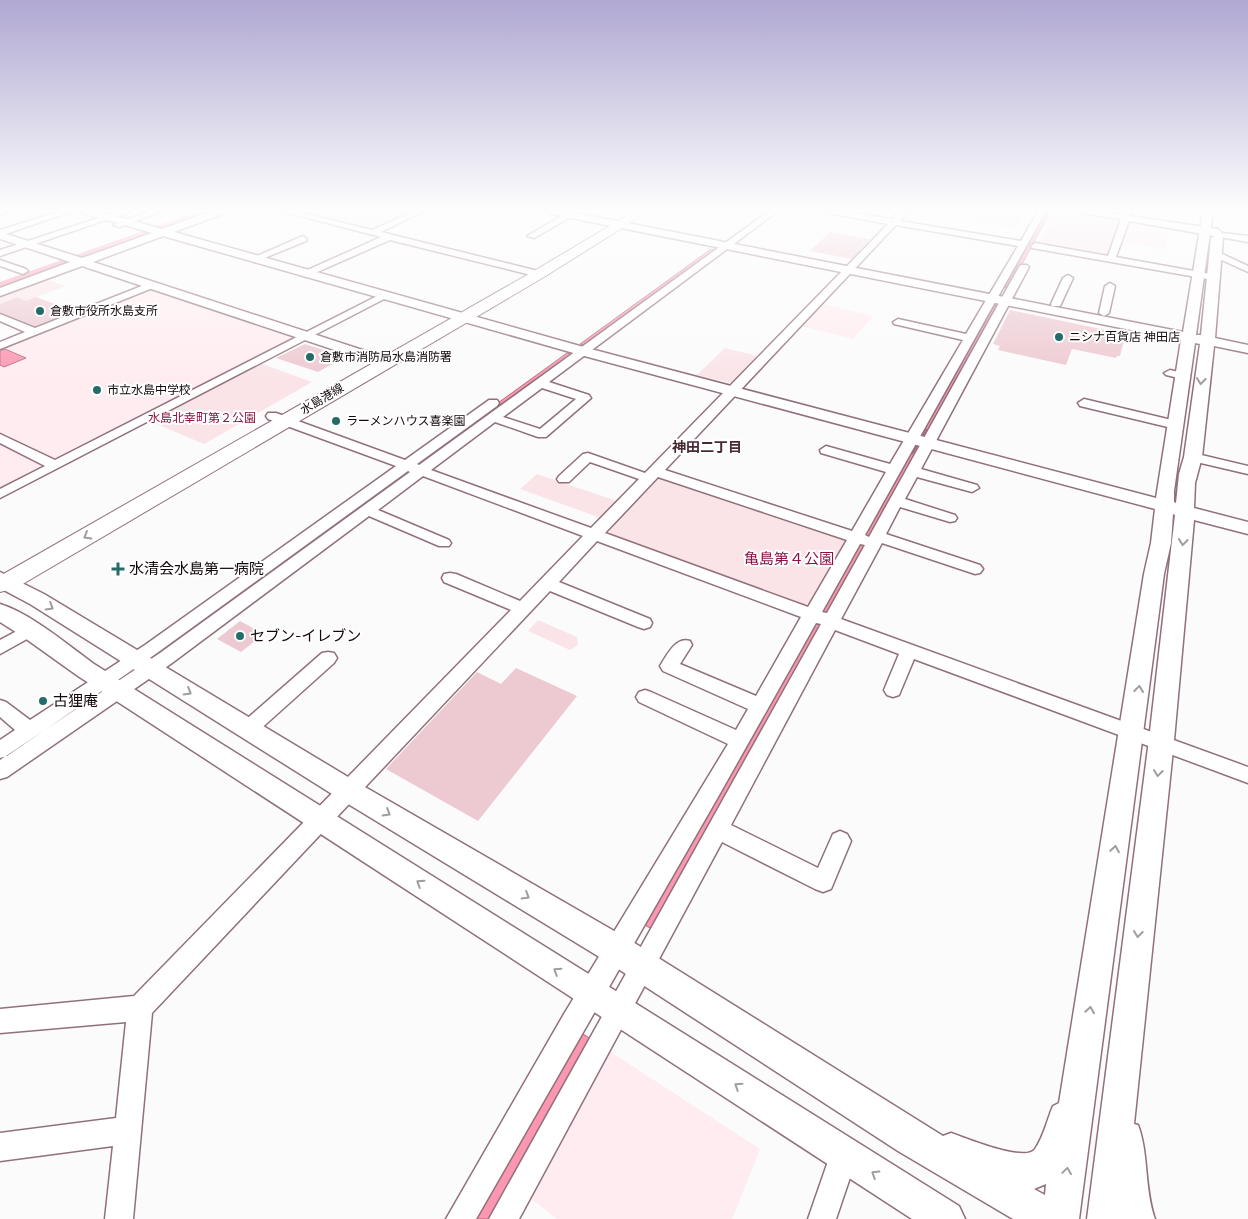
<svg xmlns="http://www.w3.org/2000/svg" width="1248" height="1219" viewBox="0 0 1248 1219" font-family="Raleway,'Noto Sans JP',sans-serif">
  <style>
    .built { fill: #ffecf0 }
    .green { fill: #fae4e8 }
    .water { fill: #fc96b1; stroke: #b66b7f }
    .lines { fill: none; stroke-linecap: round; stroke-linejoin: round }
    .stream-far1 { stroke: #b66b7f; stroke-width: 2.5 }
    .stream { stroke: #b66b7f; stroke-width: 3 }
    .river { fill: #fc96b1; fill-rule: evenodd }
    .building { fill: #edc9d1 }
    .minor-casing { stroke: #917179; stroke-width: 3 }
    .tertiary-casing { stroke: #917179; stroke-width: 3 }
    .secondary-casing { stroke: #917179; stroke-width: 2 }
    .minor { fill: #fff; fill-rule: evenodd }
    .tertiary { fill: #fff; fill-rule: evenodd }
    .secondary { fill: #fff; fill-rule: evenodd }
    .oneway { stroke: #a19c9d }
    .poi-dot { fill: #226d69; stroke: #fff; stroke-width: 2 }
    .labels { text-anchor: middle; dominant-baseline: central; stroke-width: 4; stroke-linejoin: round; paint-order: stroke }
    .far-poi-label { font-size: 12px; fill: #13080a; stroke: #fff; text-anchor: start }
    .far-street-label { font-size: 12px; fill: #13080a; stroke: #fff }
    .far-park-label { font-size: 12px; fill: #8b1244; stroke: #fff }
    .far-neighbourhood-label { font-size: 14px; font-weight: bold; fill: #472b32; stroke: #fff }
    .park-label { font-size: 15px; fill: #8b1244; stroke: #fff }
    .poi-label { font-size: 15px; fill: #13080a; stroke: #fff; text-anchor: start }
  </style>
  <rect width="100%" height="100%" fill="#fbfbfb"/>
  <g class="built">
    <path d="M340,211H414L374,229L324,218Z"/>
    <path d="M1127,221L1140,223L1139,228L1168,233L1164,249L1120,241Z"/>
    <path d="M154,288L296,336L294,340L62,458H51L0,433V348L146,289Z"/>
    <path d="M823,304L873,316L853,339L801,326Z"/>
    <path d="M0,442L42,463L38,469L0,489Z"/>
    <path d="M609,1051L760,1149L732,1219H557L529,1197Z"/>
  </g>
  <g class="green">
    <path d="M979,211H984L1023,218L1016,228L973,220Z"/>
    <path d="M1058,211L1121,219L1108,256L1039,245Z"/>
    <path d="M45,279L66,286L26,301L17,297L0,304V295Z"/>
    <path d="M725,348L758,356L732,383L697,375Z"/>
    <path d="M257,362L312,382L204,444L147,420Z"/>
    <path d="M537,474L617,501L601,518L520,489Z"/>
    <path d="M664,477L848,540L810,603L802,605L611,534L609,529L658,478Z"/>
    <path d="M538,620L577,637L578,645L570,650L528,631Z"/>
  </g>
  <g class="water">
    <path d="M1046,211H1051L1009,288L1003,287Z"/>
    <path d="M711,249L716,250L585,345L580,344Z"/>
    <path d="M993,305L998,306L927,435L921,433Z"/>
    <path d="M5,349L26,358L4,367L0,365V351Z"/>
    <path d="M567,353L573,354L172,647L165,644Z"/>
    <path d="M913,447L918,449L652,929L643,924Z"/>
    <path d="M580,1032L591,1039L490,1219H474Z"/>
  </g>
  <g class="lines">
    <path class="stream-far1" d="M0,285L207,211"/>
    <path class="stream" d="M912,453L926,430"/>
    <path class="river" d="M199,211H219L217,214L0,292V282Z"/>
  </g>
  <g class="building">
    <path d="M830,232L870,239L852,259L810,251Z"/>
    <path d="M17,297L26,301L36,297L74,311L35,326L0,312V304Z"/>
    <path d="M1010,310L1120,333L1122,335L1121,340H1124L1120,356H1117L1116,358L1072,349L1066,365L998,350L1000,346L993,344Z"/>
    <path d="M305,344L345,357L318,372L276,358Z"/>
    <path d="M240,621L264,634L241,652L217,639Z"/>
    <path d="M516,668L577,696L478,821L386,769L477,672L501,684Z"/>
  </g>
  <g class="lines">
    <g class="minor-casing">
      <g id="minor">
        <path d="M61,211H73L0,236V230Z"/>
        <path d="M120,211H132L0,256V250Z"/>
        <path d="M150,211H161L120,227L113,225Z"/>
        <path d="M281,211H294L372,230L414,211H424L381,232L542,272L544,274L539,277L390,240L306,277L301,274L303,272L381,237Z"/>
        <path d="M769,211H778L549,382L589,395L591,398L546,437H538L495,422L431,470L591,528L639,479L590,462L569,482H559L557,479L559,476L583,454L588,453L645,473L888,224L828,213L824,211H842L892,219L901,211H909L900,221L1021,241L1038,211H1046L865,535L869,537L1019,267L1021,265H1027L1029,267L921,469L977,485L979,488L972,492L917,477L905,499L955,515L957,518L955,521L950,522L900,507L886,534L980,565L983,569L980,573L975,574L882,543L841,619L1248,767V783L914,659L899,695L893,697L887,695L884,690L899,654L835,630L731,825L818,868L833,834L840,831L847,834L851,841L831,889L823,892L815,889L722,842L519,1219H489L821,624L816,623L718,797L476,1219H446L564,1014L728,744L639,702L636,697L639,692L645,690L651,692L736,730L748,709L663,671L660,666C667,655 676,636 690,641L692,645L680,664L756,696L801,617L597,541L559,582L650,619L652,623L650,627L644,629L638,627L550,591L152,1013L133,1219H105L113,1146L0,1161V1133L116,1118L126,1022L0,1033V1009L134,996L511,610L444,582L442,578L444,574L450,573L456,574L520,601L583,536L423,476L378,510L449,540L451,543L449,546H439L369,516L172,663L7,777L0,779V760L160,653L410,472L408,471L157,653L7,756L0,758V740L15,730L0,717V700L6,702L30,720L145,645L396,466L268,419L266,416L268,413H276L405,460L489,400H497L499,403L497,406L417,464L419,465ZM896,225L1018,246L966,334L898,319L893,322L894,324L963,340L890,464L826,446L820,450L821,453L886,472L852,531L665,470ZM542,388L576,399L540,429L503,417ZM658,477L847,540L808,607L605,533ZM860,544L865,545L827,613L822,612Z"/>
        <path d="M1079,211H1098L1123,215L1124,211H1132L1130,216L1218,229L1222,233L1248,236V242L1129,221L1116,257L1216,275V279L1213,280L1032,248L1031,246L1035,243L1108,256L1121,219L1083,213Z"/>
        <path d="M567,213L574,215L534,238L527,236Z"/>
        <path d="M303,236L307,239L306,241L257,261L254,262L250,259Z"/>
        <path d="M1216,251L1248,266V272L1213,256L1212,254Z"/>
        <path d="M0,260L26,269L28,271L23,274L0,266Z"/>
        <path d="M1068,275L1073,278L1061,304L1060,306H1052L1051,304L1063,278Z"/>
        <path d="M152,282L155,283V287L0,349V342L25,332L0,321V314L35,328Z"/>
        <path d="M1110,283L1115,286L1109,313L1104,316L1099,313L1105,286Z"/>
        <path d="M383,293L386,294V298L0,498V489L45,466L0,443V434L55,460Z"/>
        <path d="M1170,370L1187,374L1189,376L1183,379L1166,375L1164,373Z"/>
        <path d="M1084,399L1180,422L1182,425L1176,429L1080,406L1078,403Z"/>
        <path d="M1193,453L1248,466V474L1188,460L1186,457Z"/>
        <path d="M30,624L36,626L38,630L36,634L0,654V640Z"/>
        <path d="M328,652L334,653L337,658L334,663L256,733L249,736L242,733L240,728L242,723L322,653Z"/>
        <path d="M844,1140L854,1144L858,1154L836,1219H808L834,1144Z"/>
      </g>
    </g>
    <g class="tertiary-casing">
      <g id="tertiary">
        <path d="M0,211H7L0,215Z"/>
        <path d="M82,211H98L162,229L212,211H226L225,213L174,232L587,348L1156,498L1181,340L551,214L546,211H566L1183,332L1203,211H1213L1196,335H1201L1211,238L1217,235L1223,238L1215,338L1248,345V353L1214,346L1202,457L1195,483L1194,508L1248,522V534L1194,520L1174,740L1134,1124L1138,1125C1149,1154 1144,1188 1155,1219H1087L1149,740L1175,515L1173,514L1171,543L1164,574L1079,1219H1013L898,1151L606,961L340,799L30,604L0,588V572L44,594L358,783L628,939L943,1136L951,1133C966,1138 1025,1163 1035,1149C1044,1136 1047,1120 1053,1106L1059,1103L1144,574L1151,543L1155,509L577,354L163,236L93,262L390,359L392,362L390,365H380L82,266L0,296V288L70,262L0,239V232L82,258L152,233L83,213ZM1195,343L1200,344L1184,457L1179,474L1176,503L1174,502V491ZM1046,1184L1045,1195L1034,1189Z"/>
        <path d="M0,604C30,613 68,645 94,664L959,1206L965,1219H912L78,676L22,636L0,622Z"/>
      </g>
    </g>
    <g class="secondary-casing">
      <path id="secondary" d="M635,211H649L544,277L16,588L0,592V576L534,271Z"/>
    </g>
    <use href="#minor" class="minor"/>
    <use href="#tertiary" class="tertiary"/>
    <use href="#secondary" class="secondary"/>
  </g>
  <defs><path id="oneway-chevron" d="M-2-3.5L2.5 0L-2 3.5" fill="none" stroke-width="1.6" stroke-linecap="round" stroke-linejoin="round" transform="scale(1.25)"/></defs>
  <g class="oneway">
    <use href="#oneway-chevron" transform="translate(1201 381) rotate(96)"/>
    <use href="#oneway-chevron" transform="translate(87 536) rotate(150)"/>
    <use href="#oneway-chevron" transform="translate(1183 542) rotate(96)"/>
    <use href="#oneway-chevron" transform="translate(50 607) rotate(31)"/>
    <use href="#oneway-chevron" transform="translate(1139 689) rotate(-83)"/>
    <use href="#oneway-chevron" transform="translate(188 692) rotate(31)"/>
    <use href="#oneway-chevron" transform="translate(1158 773) rotate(97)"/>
    <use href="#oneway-chevron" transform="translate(387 813) rotate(31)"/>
    <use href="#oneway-chevron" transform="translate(1115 849) rotate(-81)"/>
    <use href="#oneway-chevron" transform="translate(420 883) rotate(-147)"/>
    <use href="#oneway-chevron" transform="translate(526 896) rotate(31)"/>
    <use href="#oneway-chevron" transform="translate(1138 934) rotate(97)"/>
    <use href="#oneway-chevron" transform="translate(557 971) rotate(-147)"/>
    <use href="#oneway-chevron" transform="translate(1090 1010) rotate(-81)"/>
    <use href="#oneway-chevron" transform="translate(738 1086) rotate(-147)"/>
    <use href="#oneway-chevron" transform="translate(1067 1171) rotate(-82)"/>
    <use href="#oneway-chevron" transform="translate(875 1174) rotate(-148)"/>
  </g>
  <linearGradient id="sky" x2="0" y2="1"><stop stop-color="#b0a8d2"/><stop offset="0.55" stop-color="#fdfdfd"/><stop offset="1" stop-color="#fdfdfd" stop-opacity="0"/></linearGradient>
  <rect width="1248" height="382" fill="url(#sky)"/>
  <g class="poi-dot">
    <circle cx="40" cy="311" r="5"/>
    <circle cx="1059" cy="337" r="5"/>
    <circle cx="310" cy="357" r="5"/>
    <circle cx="97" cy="390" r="5"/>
    <circle cx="336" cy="421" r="5"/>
    <path d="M115.5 561.5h5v5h5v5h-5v5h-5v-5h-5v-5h5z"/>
    <circle cx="240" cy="636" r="5"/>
    <circle cx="43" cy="701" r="5"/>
  </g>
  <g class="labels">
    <g class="far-poi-label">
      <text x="50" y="311">倉敷市役所水島支所</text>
      <text x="1069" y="337">ニシナ百貨店 神田店</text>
      <text x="320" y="357">倉敷市消防局水島消防署</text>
      <text x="107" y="390">市立水島中学校</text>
      <text x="346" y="421">ラーメンハウス喜楽園</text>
    </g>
    <g class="far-street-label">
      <text transform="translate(322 399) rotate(-31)">水島港線</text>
    </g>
    <g class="far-park-label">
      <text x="202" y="418">水島北幸町第２公園</text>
    </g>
    <g class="far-neighbourhood-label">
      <text x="707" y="447">神田二丁目</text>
    </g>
    <g class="park-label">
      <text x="789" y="559">亀島第４公園</text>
    </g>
    <g class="poi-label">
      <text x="129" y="569">水清会水島第一病院</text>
      <text x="250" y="636">セブン-イレブン</text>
      <text x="53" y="701">古狸庵</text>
    </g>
  </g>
</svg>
